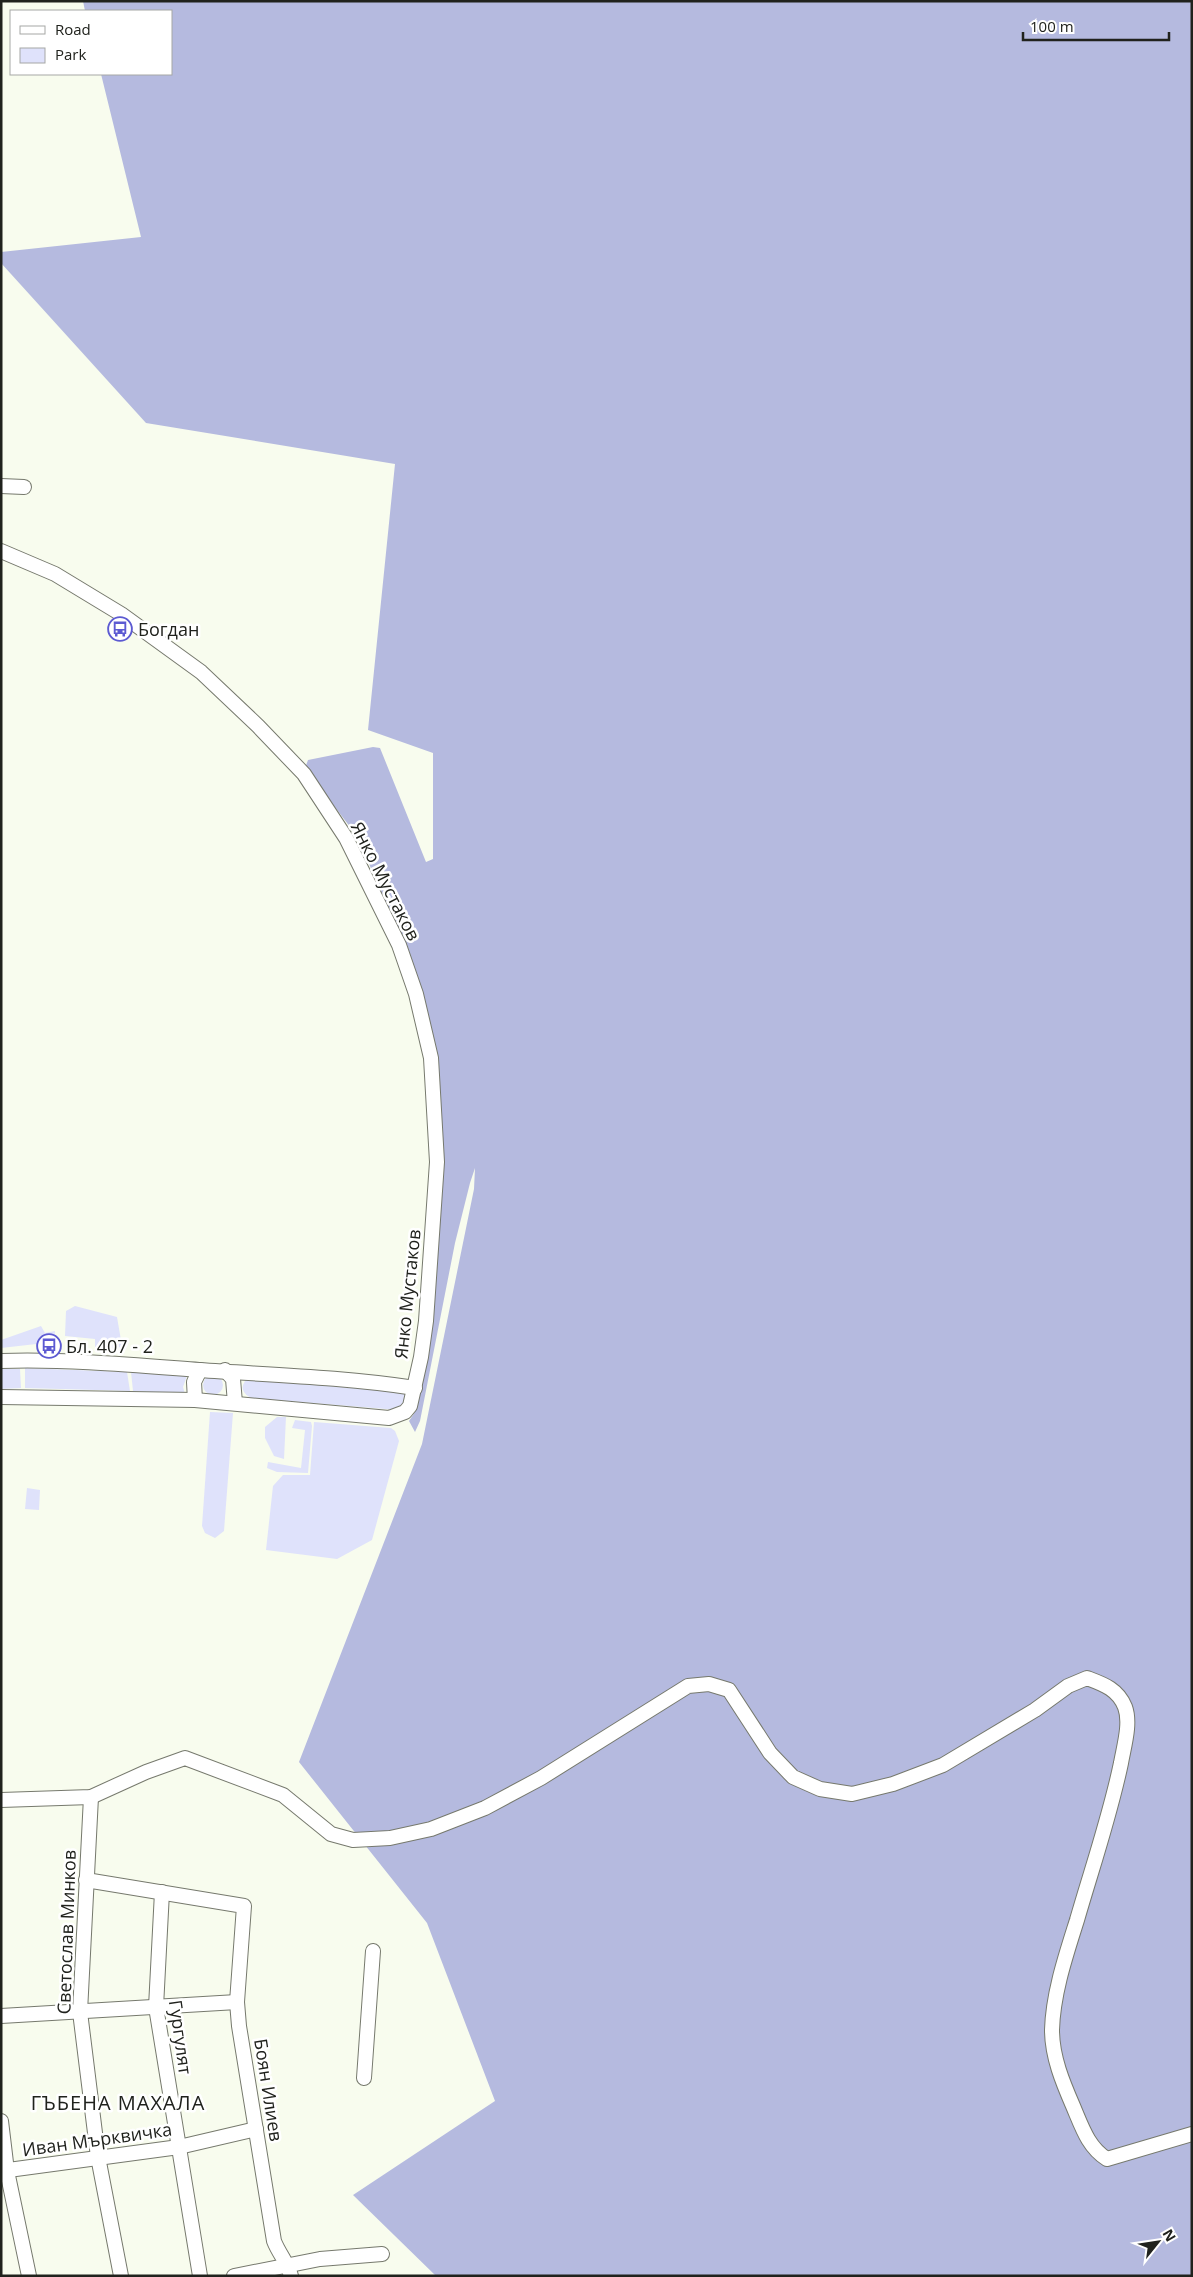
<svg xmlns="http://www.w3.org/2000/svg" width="1193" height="2277" viewBox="0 0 1193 2277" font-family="'Open Sans',sans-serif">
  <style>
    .green { fill: #dfe2fb }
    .forest { fill: #b5badf }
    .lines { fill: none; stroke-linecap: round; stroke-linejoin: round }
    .minor-casing { stroke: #76796d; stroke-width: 16 }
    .minor { stroke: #fff; stroke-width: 14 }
    .labels { text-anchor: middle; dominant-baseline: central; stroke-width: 5; stroke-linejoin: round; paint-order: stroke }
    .poi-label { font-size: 18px; fill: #20221d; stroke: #fff; text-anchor: start }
    .street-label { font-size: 18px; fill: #20221d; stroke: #fff }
    .quarter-label { font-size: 20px; letter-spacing: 1px; fill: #20221d; stroke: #fff }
  </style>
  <rect width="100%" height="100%" fill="#f8fcee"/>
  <g class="green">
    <path d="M75,1306L117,1317L122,1346L117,1349L95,1347V1339L65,1336L66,1311Z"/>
    <path d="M41,1326L45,1333L55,1331L54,1342L1,1348V1340Z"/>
    <path d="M25,1368L127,1372L130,1391L25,1388Z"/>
    <path d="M1,1369H20L21,1388L1,1389Z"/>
    <path d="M131,1372L188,1373L183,1387L185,1394L133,1391Z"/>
    <circle cx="213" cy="1385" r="10"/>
    <path d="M247,1379L402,1390L408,1400L398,1410L251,1398C243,1394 239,1387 247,1379Z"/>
    <path d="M210,1412L233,1413L224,1531L215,1538L205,1533L202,1526Z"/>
    <path d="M277,1417H286L284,1459L274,1456L265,1438V1427Z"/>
    <path d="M295,1420L311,1422L312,1426L308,1473L277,1472L267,1468L268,1462L301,1468L305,1430L292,1428Z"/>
    <path d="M314,1422L391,1428L395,1431L399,1441L372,1540L337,1559L266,1550L273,1486L283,1475H310Z"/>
    <path d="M27,1488L40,1490L39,1510L25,1509Z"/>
  </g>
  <path class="forest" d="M83,1H1192V2276H436L353,2195L495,2101L427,1923L299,1762L422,1444L474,1189L475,1168L470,1183L455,1243L420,1421L415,1432L409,1421L415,1412L436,1237L433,1057L402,940L357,836L305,768L308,760L373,747L380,748L426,862L433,859V753L368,730L395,464L146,423L1,263V252L141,237L101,74H171V11H85Z"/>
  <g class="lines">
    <g class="minor-casing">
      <g id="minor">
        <path d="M1,486L24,487"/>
        <path d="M1,551L55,574L121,614L201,672L258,726L304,774L346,838L399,945L416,994L431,1058L437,1162L426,1321L421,1357L410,1406L405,1412L389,1418L195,1400L1,1397"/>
        <path d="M1,1361C67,1359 133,1365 199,1370C271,1375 343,1377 415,1388"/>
        <path d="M225,1370L233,1379L235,1403"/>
        <path d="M195,1400L194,1382L200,1370"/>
        <path d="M91,1797L80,2012L98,2157L121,2276"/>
        <path d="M1,1800L91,1797L146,1772L185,1758L283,1795L331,1834L353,1840L390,1838L431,1829L485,1808L541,1778L688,1686L709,1684L729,1690L770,1753L793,1777L820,1789L852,1794L893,1784L943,1765L1035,1710L1068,1686L1087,1678C1103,1684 1118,1689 1125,1707C1131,1723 1124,1746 1121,1763C1110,1816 1092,1868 1077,1920C1066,1955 1053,1993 1052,2030C1052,2057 1063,2083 1073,2106C1082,2127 1088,2147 1107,2159L1192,2134"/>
        <path d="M86,1880L244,1906L237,2002L239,2026L274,2241C279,2254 288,2263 291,2276"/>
        <path d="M162,1892L156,2007L200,2276"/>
        <path d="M1,2016L237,2002"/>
        <path d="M364,2078L373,1951"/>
        <path d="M1,2121L7,2171L29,2276"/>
        <path d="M1,2171L179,2147L256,2129"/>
        <path d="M234,2276L320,2259L382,2254"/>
      </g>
    </g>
    <use href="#minor" class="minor"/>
  </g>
  <defs>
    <g id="bus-ring" transform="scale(1.25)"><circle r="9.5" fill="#fff" stroke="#5c5ad2" stroke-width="1.5"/><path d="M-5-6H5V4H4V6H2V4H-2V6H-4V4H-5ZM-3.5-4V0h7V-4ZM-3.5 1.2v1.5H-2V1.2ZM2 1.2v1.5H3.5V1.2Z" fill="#5c5ad2"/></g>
  </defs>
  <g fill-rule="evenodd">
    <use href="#bus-ring" x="120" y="629"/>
    <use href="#bus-ring" x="49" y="1346"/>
  </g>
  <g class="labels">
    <g class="poi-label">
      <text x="138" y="629">Богдан</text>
      <text x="66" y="1346">Бл. 407 - 2</text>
    </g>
    <g class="street-label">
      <text transform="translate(386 881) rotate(63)">Янко Мустаков</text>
      <text transform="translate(407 1294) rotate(-84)">Янко Мустаков</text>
      <text transform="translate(66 1932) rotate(-88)">Светослав Минков</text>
      <text transform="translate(181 2037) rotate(82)">Гургулят</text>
      <text transform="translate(269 2090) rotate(81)">Боян Илиев</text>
      <text transform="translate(97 2139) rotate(-8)">Иван Мърквичка</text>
    </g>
    <g class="quarter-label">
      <text x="118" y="2102">ГЪБЕНА МАХАЛА</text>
    </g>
  </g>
  <rect width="1193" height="2277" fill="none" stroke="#20221d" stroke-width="5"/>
  <rect x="10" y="10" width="162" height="65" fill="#ffffff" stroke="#a6a7a5"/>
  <rect x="20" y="26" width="25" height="8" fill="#ffffff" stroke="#a6a7a5"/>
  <text x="55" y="35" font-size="15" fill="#20221d">Road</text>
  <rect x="20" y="48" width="25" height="15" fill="#dfe2fb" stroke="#a6a7a5"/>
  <text x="55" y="60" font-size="15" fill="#20221d">Park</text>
  <g transform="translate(1158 2242) rotate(60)" stroke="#ffffff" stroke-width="4" paint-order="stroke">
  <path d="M0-4L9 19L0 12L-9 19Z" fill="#20221d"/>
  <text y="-8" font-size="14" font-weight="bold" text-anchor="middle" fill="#20221d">N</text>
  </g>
  <path d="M1023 32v8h146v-8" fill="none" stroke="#20221d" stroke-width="2.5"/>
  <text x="1030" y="32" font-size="15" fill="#20221d" stroke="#ffffff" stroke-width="4" paint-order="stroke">100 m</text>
</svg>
